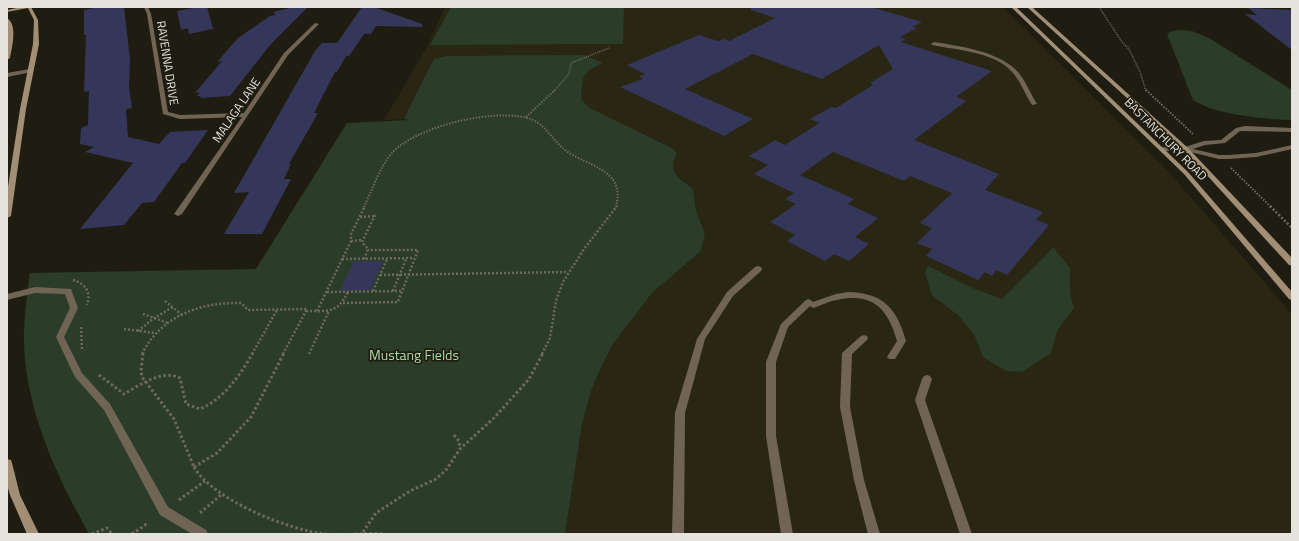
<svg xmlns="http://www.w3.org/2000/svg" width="1299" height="541" viewBox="0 0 1299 541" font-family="'Titillium Web',sans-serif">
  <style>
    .built { fill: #2a2614 }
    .green { fill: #2b3c29 }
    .building { fill: #35375a }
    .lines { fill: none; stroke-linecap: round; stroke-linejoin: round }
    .path-far3 { stroke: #6c6a60; stroke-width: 1.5; stroke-dasharray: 1 1; stroke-linecap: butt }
    .path-far2 { stroke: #6c6a60; stroke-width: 2; stroke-dasharray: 1.5 1.5; stroke-linecap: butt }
    .path-far1 { stroke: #6c6a60; stroke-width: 2.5; stroke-dasharray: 2 2; stroke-linecap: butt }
    .path { stroke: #6c6a60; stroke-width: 3; stroke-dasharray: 2.5 2.5; stroke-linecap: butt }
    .lane { fill: #706555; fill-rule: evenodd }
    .street { fill: #706555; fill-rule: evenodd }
    .secondary { fill: #a18e75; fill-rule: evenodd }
    .labels { text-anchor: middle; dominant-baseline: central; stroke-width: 3.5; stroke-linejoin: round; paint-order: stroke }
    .far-street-label { font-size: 12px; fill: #e5e3db; stroke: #1f1d11 }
    .park-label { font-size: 14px; fill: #aadca5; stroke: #1f1d11 }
  </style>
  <rect width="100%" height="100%" fill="#1f1d11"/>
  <path class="built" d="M445,7H1003L1168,171L1292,314V534H565L582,424L591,391L601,367L613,344L652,293L701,251L705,234L696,211L693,189L673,172L672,167L677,152L672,148L590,108L581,99L584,75L586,71L603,63L585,55L437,118L384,120L427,47Z"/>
  <g class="green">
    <path d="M451,7H624L623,44L430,45Z"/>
    <path d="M1181,30L1192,31L1209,38L1292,90V120C1264,119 1216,115 1193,100L1167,34L1172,31Z"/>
    <path d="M585,55L603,63C580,73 584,75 581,99L590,108L672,148L677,152C668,175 676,174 693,189L696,211L705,234L701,251L652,293L613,344L601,367L591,391L582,424L565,534H89C55,473 22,403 24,330C25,311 27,292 30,273L256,269L347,123L408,120L404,119L434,59L446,56Z"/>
    <path d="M1053,247L1070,268V293L1074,308L1057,331L1051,353L1022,372L1006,371L983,357L974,334L959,316L932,295L925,273L928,266L975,289L1002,299C1019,281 1037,266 1053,247Z"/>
  </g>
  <g class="building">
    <path d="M98,7H124L130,60L129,88L132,108L126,109L128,137L159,144L170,132L208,130L185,163H182L154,202L142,203L124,225L80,229L133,163L85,152L94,147L80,144L81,128L88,125L89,91L84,92L86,35H84V10Z"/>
    <path d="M198,7H207L213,29L189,34L188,28L181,30L177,11Z"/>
    <path d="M294,7H308L270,45L230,96L200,98L201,96H197L200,92L195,93L222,61L217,62L238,38L270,16L276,15L273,12Z"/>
    <path d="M362,7H374L422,24V27L376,26L371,34H364L349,56H346L337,72H335L314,113H318L289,164H291L284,179H291L262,234H224L249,192L234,193L315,51L322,43H337Z"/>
    <path d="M751,7H871L922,22L912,27L917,28L900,37L906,39L901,42L992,71L956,97L966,101L914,140L999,174L985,190L1043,212L1036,220L1049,225L1007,275L996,270L992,276L985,272L978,280L926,256L932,249L917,243L932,228L920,223L952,193L910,176L904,181L833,152L800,175L854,199L848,204L878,218L855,237L869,244L849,261L834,254L825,261L787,241L795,235L770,222L796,204L785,199L794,193L754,174L768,165L749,156L775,140L785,145L819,123L810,119L831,107L836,108L873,85L870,83L893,69L879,45L822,79L753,54L685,89L753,119L724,136L620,87L643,79L639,76L645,74L627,65L699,35L718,41L724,39L729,41L775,18L751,10Z"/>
    <path d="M1248,8L1292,10V50L1245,14L1257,15Z"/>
    <path d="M354,261H383L370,290H340Z"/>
  </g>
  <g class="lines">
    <g class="path-far3">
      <path d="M1099,7L1122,42L1129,49L1140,72L1146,91"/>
      <path d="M554,91L569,74L571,63L609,48"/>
    </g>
    <g class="path-far2">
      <path d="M1146,90L1193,134"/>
      <path d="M526,117L555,90"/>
      <path d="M1231,168L1271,207"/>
      <path d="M364,207C372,191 380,166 392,153C416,126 500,106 533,120C547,126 555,145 571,154C595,168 625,172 616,207"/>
    </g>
    <g class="path-far1">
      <path d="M1270,206L1292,228"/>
      <path d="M360,217L374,216"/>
      <path d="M351,241L362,240"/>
      <path d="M342,259L414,258"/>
      <path d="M364,259L368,249L362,242L376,213"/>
      <path d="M380,275L568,272"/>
      <path d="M73,280C86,284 91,292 87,305"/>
      <path d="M373,291L387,259"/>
      <path d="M393,291L406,259"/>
      <path d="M327,292L402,291"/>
      <path d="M165,301L182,315"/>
      <path d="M343,303L398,302L418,250H368"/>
      <path d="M306,311C328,311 337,314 348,292"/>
      <path d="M317,311L351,241V234L365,206"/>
      <path d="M143,314L168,323"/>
      <path d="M81,327L82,350"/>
      <path d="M124,329L155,333"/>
      <path d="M138,331L154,318L173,307"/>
      <path d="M142,354C161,316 200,302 241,303L248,310L307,309L283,354"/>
      <path d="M252,354L277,310"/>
      <path d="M309,354L329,311"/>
      <path d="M542,354L550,338L556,301L563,282L584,249L617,206"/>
    </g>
    <g class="path">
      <path d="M143,353L141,371L142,377L174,419L194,467"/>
      <path d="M99,375L124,394C140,385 162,369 180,378L186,404L200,409C225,398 239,376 253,353"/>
      <path d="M454,435L459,441L460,449"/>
      <path d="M194,467C213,500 289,530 325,534C345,536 364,532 384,534"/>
      <path d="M194,467L217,453L251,417L284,353"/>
      <path d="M179,500L205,481"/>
      <path d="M200,513L222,494"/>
      <path d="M363,532L376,513L410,491L436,479L446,470L460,449L495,417L529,379L543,353"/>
      <path d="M92,534L107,528L112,534"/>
      <path d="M132,534L148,523"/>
    </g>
    <g class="lane">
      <path d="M934,42C959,46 997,51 1016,70C1025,79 1030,93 1037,104L1032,105C1025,95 1021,82 1013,73C996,52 957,50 932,45L931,44Z"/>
      <path d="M758,266L761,267L762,269L761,271L733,296L705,339L685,413L684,534H672L675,413L697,339L727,292L755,267Z"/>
      <path d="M35,287L71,289L78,308L64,337L82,373L110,404L168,507L206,530L208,534H192L160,515L104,410L75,377L56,337L70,308L65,294L35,293L7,300V294Z"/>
      <path d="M848,292C884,293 897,309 906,341L895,359H889L887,357L897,341C888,309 873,292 837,300C828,301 821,306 813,308L810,306L788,327L776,362V436L793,534H781L766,436V362L781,324L806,300L809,299L813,302L836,294Z"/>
      <path d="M864,335L867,336L868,338L867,340L852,354L850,407L864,480L880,534H868L854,480L840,407L842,353L861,336Z"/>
      <path d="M927,375L930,376L932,379L925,400L972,534H960L915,400L922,379L924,376Z"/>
    </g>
    <g class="street">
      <path d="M144,7H148L151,14L168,112L180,115L244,113L284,53L315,23L319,24L288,55L182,214L178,216L174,214L242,117L180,119L163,114L147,14Z"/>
      <path d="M30,69L32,70V72L7,77V73Z"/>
      <path d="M1245,126L1292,128V132L1240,131L1225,143L1205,145L1193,149L1219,155H1229L1256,153L1292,145V149L1256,157L1229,159H1219L1186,151H1163L1160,149L1163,147H1185L1204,141L1221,140L1236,128Z"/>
    </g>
    <g class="secondary">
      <path d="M21,7H31L38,20L39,44L26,109L11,216L7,218V193L20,109L33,44L34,20L28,8L7,12V10Z"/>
      <path d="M1011,7H1016L1188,172L1292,292V300L1289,299L1184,174Z"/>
      <path d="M1027,7H1032L1188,148L1292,258V266L1289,265L1184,150Z"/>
      <path d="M7,18C18,25 12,47 10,58L7,60Z"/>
      <path d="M7,459L11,460L12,463L20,495L39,534H27L10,495L7,485Z"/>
    </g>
  </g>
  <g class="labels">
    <g class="far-street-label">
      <text transform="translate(168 63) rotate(81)">RAVENNA DRIVE</text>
      <text transform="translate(236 110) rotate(-56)">MALAGA LANE</text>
      <text transform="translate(1166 139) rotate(45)">BASTANCHURY ROAD</text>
    </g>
    <g class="park-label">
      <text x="414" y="354">Mustang Fields</text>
    </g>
  </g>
  <rect width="1299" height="541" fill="none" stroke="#e5e3db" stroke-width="16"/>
</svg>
